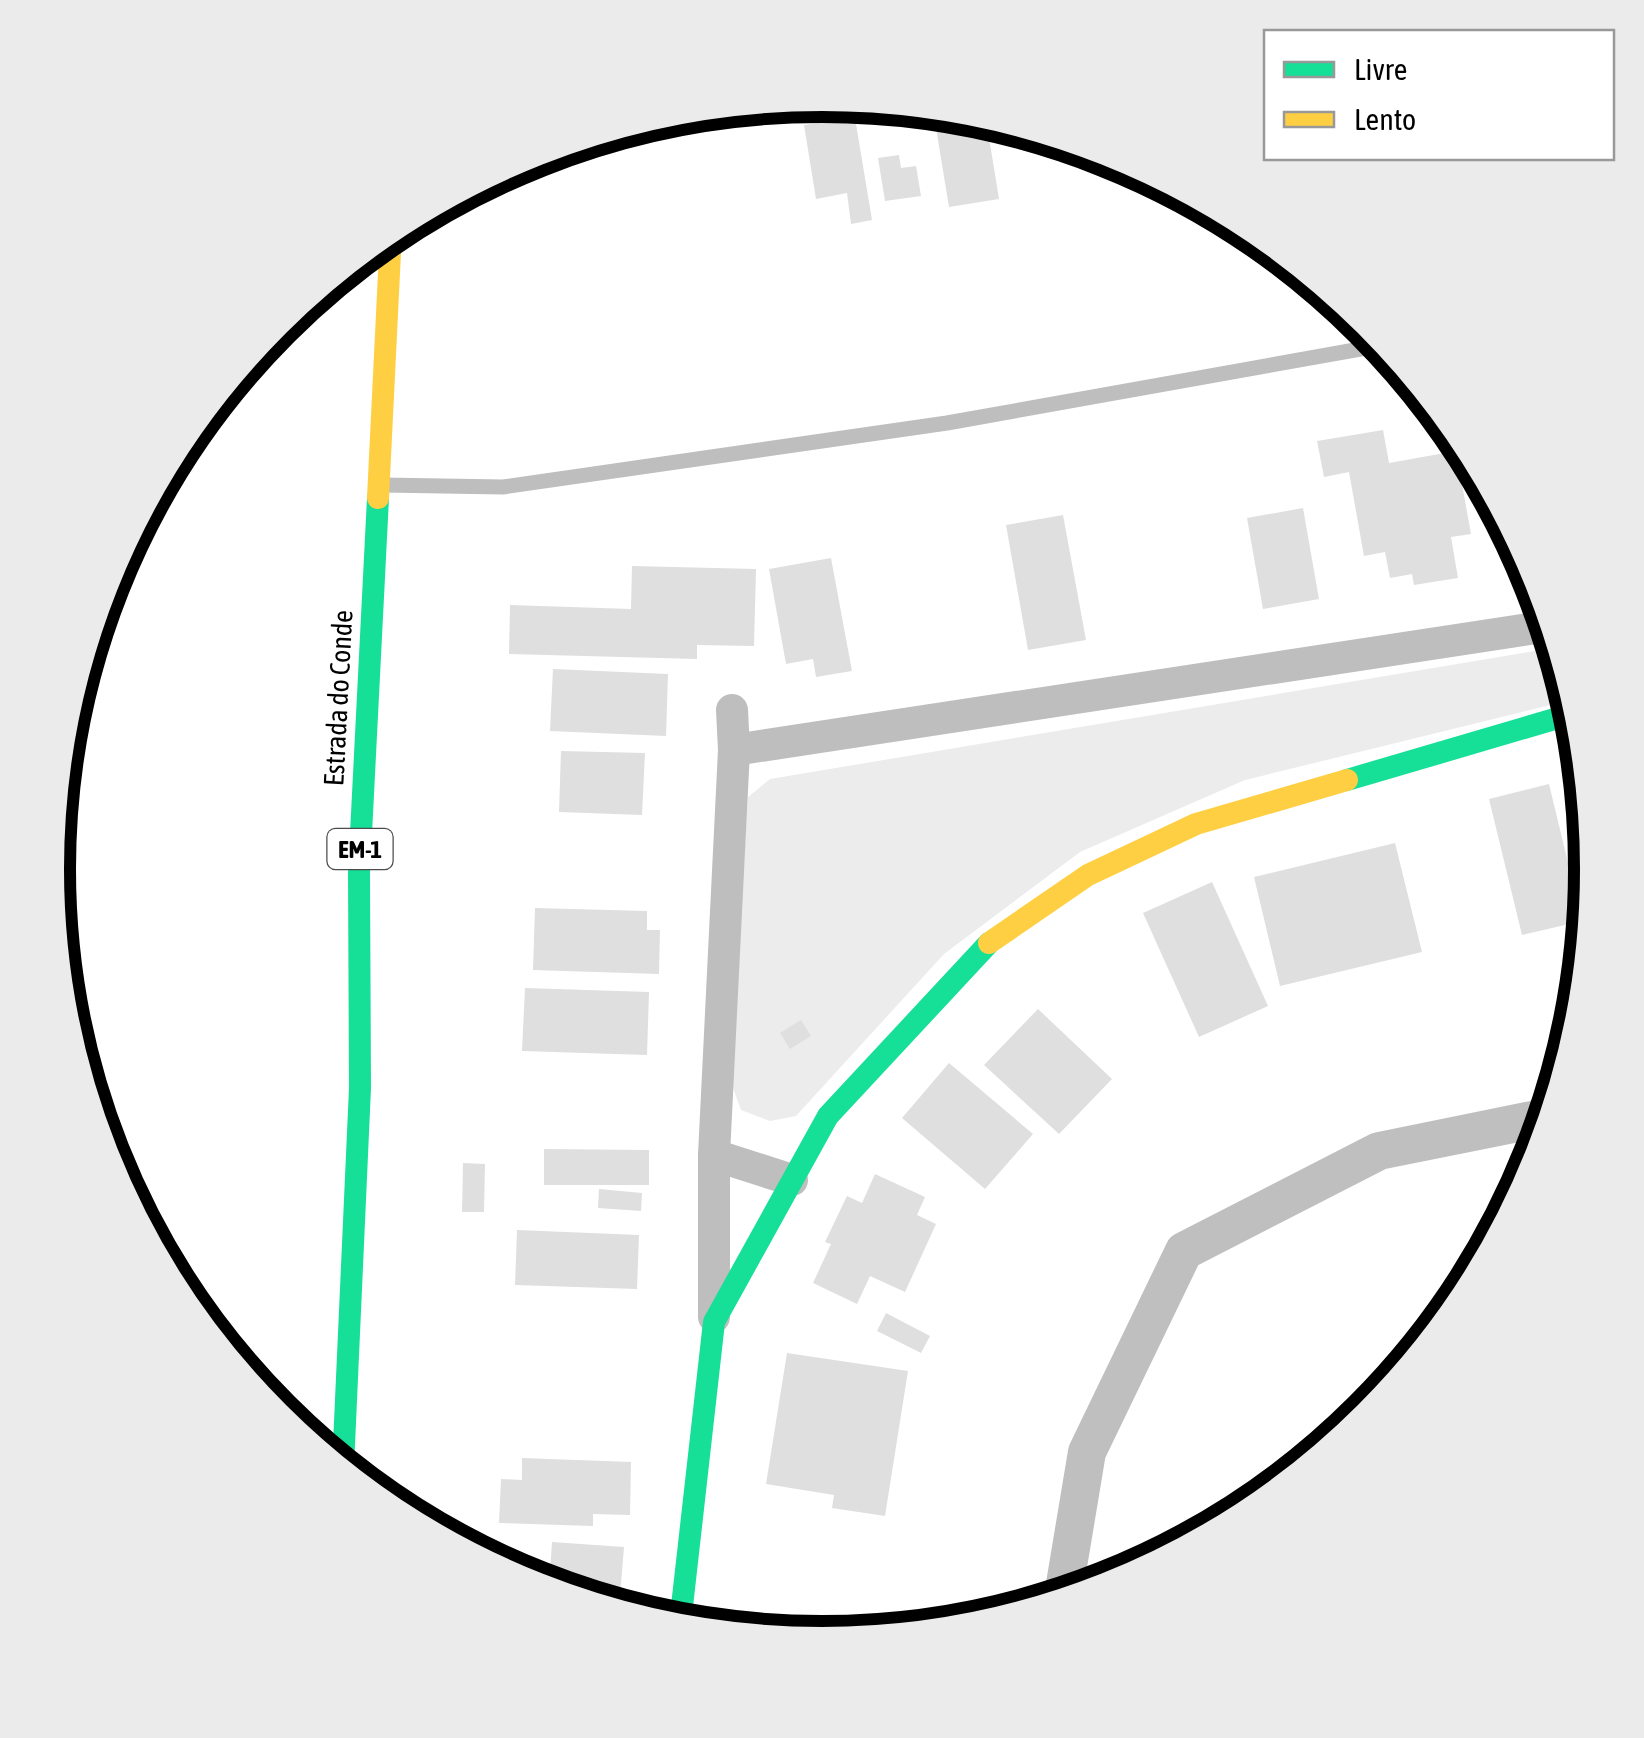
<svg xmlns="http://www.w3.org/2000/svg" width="1644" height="1738" viewBox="0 0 1644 1738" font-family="'Asap Condensed',sans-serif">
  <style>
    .green { fill: #ececec }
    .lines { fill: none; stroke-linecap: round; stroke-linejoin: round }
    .canal { stroke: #bfbfbf; stroke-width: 38 }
    .building { fill: #dfdfdf }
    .lane { stroke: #bebebe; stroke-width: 15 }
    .street { stroke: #bebebe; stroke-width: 32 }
    .fast { stroke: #16e098; stroke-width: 22 }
    .slow { stroke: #ffcf43; stroke-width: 22 }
    .labels { text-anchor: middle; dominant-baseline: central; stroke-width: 8; stroke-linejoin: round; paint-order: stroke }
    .shield { fill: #fff; stroke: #4c4c4c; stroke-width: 2.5 }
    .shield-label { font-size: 25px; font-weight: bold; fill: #000 }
    .street-label { font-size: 28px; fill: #000; stroke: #fff }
    .rim { fill: none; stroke: #000; stroke-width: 12 }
  </style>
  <rect width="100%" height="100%" fill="#fff"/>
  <path class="green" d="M1553,648L1568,692L1559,703L1245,780L1080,852L944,954L796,1116L770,1121L741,1110L730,1080L748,797L770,779Z"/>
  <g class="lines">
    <path class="canal" d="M1063,1596L1087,1452L1184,1251L1379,1151L1547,1117"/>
  </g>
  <g class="building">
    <path d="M933,110L986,119L999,199L949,207Z"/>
    <path d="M855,118L872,220L851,224L847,193L816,199L804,125Z"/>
    <path d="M899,155L901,168L916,166L921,196L885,201L878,158Z"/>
    <path d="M1383,430L1389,463L1456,451L1471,534L1451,537L1458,578L1414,585L1412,574L1390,578L1385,552L1364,556L1349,472L1324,477L1317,441Z"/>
    <path d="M1490,496H1491L1524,559L1502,563Z"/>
    <path d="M1303,508L1319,599L1263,609L1247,518Z"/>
    <path d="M1063,515L1086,640L1028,650L1006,525Z"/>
    <path d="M831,558L852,671L816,677L813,659L786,664L769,569Z"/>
    <path d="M632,566L756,569L754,646L697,645V659L509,654L510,605L631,609Z"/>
    <path d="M553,669L668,674L666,736L550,731Z"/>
    <path d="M561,751L645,753L642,815L559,812Z"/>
    <path d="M1549,784L1582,921L1522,935L1489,799Z"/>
    <path d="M1395,843L1422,952L1280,986L1254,877Z"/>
    <path d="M1212,882L1268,1006L1199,1037L1143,913Z"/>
    <path d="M535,908L647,911V930H660L659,974L533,970Z"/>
    <path d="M525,988L649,992L647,1055L522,1051Z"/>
    <path d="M1038,1009L1112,1079L1059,1134L984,1065Z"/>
    <path d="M801,1020L811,1036L790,1049L780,1033Z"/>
    <path d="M949,1063L1033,1134L985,1189L902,1118Z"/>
    <path d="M544,1149L649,1150V1185H544Z"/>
    <path d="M463,1163L485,1164L484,1212H462Z"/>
    <path d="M875,1174L925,1197L917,1215L936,1224L905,1292L870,1276L857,1304L813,1283L831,1244L825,1242L847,1196L862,1203Z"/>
    <path d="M599,1189L642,1193L641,1211L598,1208Z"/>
    <path d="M517,1230L639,1235L637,1289L515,1285Z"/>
    <path d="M886,1313L930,1336L921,1353L877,1331Z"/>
    <path d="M787,1353L908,1371L885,1516L832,1508L834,1495L766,1484Z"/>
    <path d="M522,1458L631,1462L630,1515L593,1514V1526L499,1523L501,1479L522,1480Z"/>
    <path d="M552,1542L624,1547L619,1608L518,1575V1569L550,1572Z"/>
    <path d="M764,1620L831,1626L830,1638L763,1633Z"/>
    <path d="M840,1627L875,1628V1633L840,1637Z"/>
  </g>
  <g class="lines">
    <path class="lane" d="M383,485L503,487L947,423L1383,345"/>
    <g class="street">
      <path d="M734,750L1549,626"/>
      <path d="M714,1155L792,1180"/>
      <path d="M714,1317V1155L734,750L732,710"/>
    </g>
    <g class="fast">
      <path d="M1347,780L1575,713"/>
      <path d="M343,1467L360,1088L359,873L378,498"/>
      <path d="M680,1624L714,1322L828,1116L989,943"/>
    </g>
    <g class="slow">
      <path d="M378,498L391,232"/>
      <path d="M989,943L1088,875L1196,824L1347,780"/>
    </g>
  </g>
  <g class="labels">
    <rect class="shield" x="327.5" y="829" width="65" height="40" rx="8"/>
    <g class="shield-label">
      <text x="360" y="849">EM-1</text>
    </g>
    <g class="street-label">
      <text transform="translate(338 698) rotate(-87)">Estrada do Conde</text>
    </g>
  </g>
  <path d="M0 0H1644V1738H0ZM70 869a752 752 0 1 1 1504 0a752 752 0 1 1-1504 0Z" fill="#ebebeb" fill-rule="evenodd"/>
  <path class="rim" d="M70 869a752 752 0 1 1 1504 0a752 752 0 1 1-1504 0Z"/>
  <rect x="1264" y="30" width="350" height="130" fill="#ffffff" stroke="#999999" stroke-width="2.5"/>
  <rect x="1284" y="62" width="50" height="15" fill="#16e098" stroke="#999999" stroke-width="2.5"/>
  <text x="1354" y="80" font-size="30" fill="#000000">Livre</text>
  <rect x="1284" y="112" width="50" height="15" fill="#ffcf43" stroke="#999999" stroke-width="2.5"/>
  <text x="1354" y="130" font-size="30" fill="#000000">Lento</text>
</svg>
